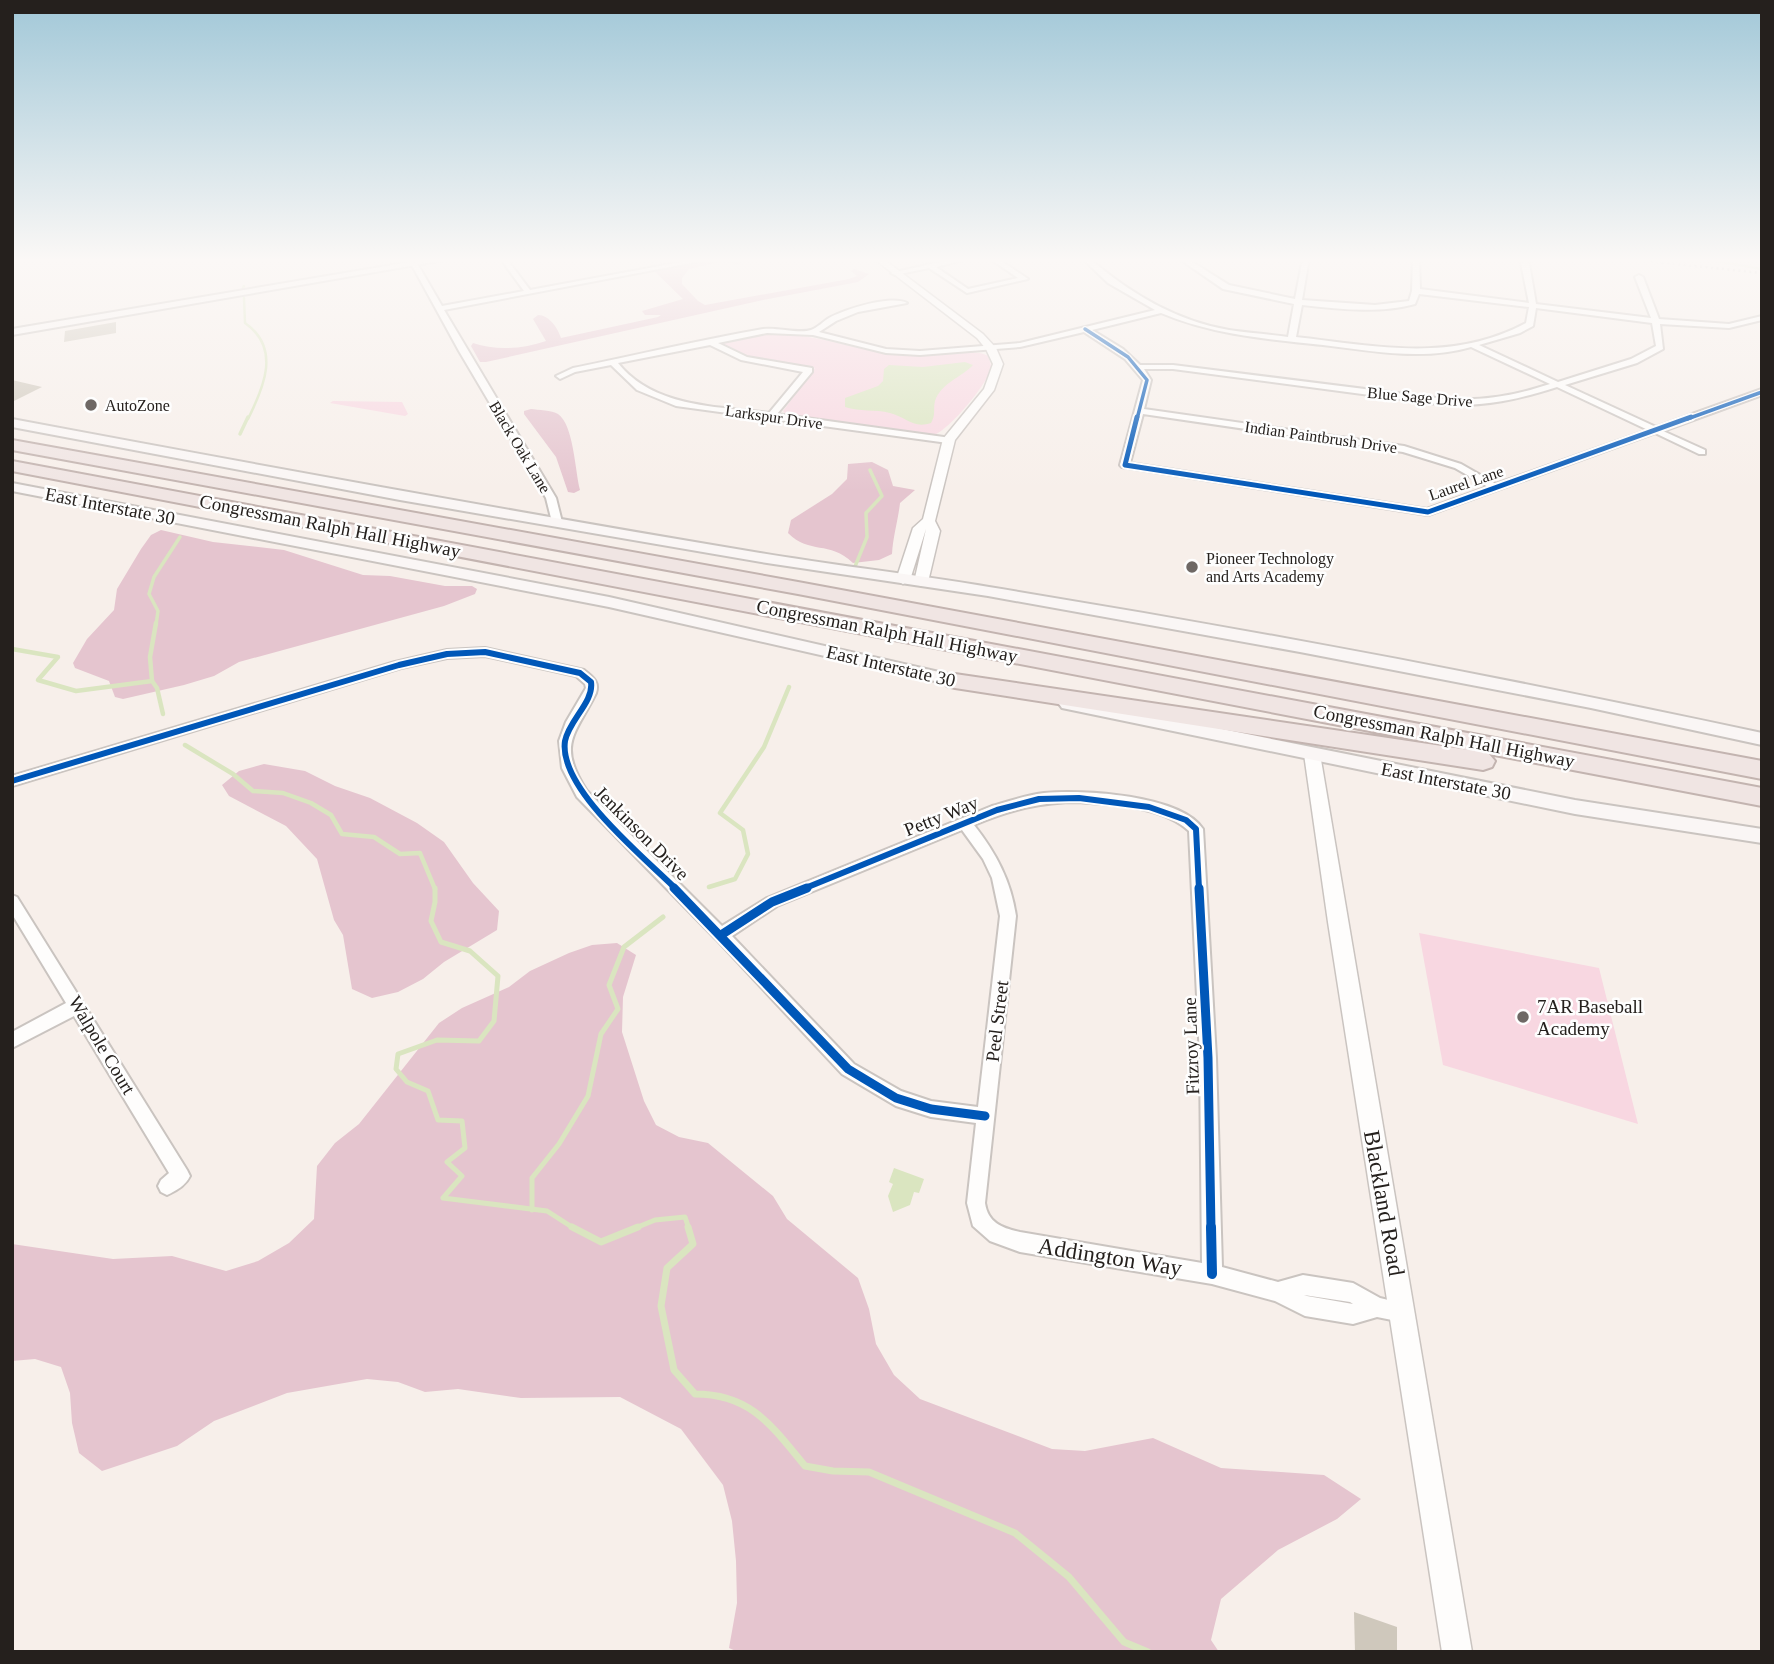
<svg xmlns="http://www.w3.org/2000/svg" width="1774" height="1664" viewBox="0 0 1774 1664" font-family="Georgia,serif">
  <style>
    .green { fill: #f8d7e1 }
    .forest { fill: #e5c5cf }
    .water { fill: #dae5c0 }
    .lines { fill: none; stroke-linecap: round; stroke-linejoin: round }
    .stream-far4 { stroke: #dae5c0; stroke-width: 2.5 }
    .stream-far3 { stroke: #dae5c0; stroke-width: 3.5 }
    .stream-far2 { stroke: #dae5c0; stroke-width: 4.5 }
    .stream-far1 { stroke: #dae5c0; stroke-width: 5 }
    .stream { stroke: #dae5c0; stroke-width: 7 }
    .building { fill: #cfc8bc }
    .minor-casing { stroke: #cac4c0; stroke-width: 4 }
    .tertiary-casing { stroke: #cac4c0; stroke-width: 3 }
    .secondary-casing { stroke: #cac4c0; stroke-width: 4 }
    .motorway-casing { stroke: #c3b4b0; stroke-width: 4 }
    .minor { fill: #fefdfc; fill-rule: evenodd }
    .tertiary { fill: #fefdfc; fill-rule: evenodd }
    .secondary { fill: #faf6f5; fill-rule: evenodd }
    .motorway { fill: #f0e5e3; fill-rule: evenodd }
    .rail { stroke: #bcb9b8; stroke-width: 2.5; stroke-dasharray: 2 3.5; stroke-linecap: butt }
    .cycleway-far4-casing { stroke: #fefefe; stroke-width: 6 }
    .cycleway-far3-casing { stroke: #fefefe; stroke-width: 9 }
    .cycleway-far2-casing { stroke: #fefefe; stroke-width: 10 }
    .cycleway-far1-casing { stroke: #fefefe; stroke-width: 13 }
    .cycleway-casing { stroke: #fefefe; stroke-width: 15 }
    .cycleway-far4 { stroke: #0057b8; stroke-width: 3.5 }
    .cycleway-far3 { stroke: #0057b8; stroke-width: 5 }
    .cycleway-far2 { stroke: #0057b8; stroke-width: 6 }
    .cycleway-far1 { stroke: #0057b8; stroke-width: 9 }
    .cycleway { stroke: #0057b8; stroke-width: 10 }
    .poi-dot { fill: #6e6865; stroke: #fefefe; stroke-width: 2.5 }
    .labels { text-anchor: middle; dominant-baseline: central; stroke-width: 5; stroke-linejoin: round; paint-order: stroke }
    .far-street-label { font-size: 16px; fill: #25201d; stroke: #fefefe }
    .far-poi-label { font-size: 16px; fill: #25201d; stroke: #fefefe; text-anchor: start }
    .street-label { font-size: 19px; fill: #25201d; stroke: #fefefe }
    .poi-label { font-size: 19px; fill: #25201d; stroke: #fefefe; text-anchor: start }
    .near-street-label { font-size: 23px; fill: #25201d; stroke: #fefefe }
  </style>
  <rect width="100%" height="100%" fill="#f7efea"/>
  <g class="green">
    <path d="M782,334C827,336 868,355 914,356C933,357 973,347 988,356C989,360 991,363 991,367C989,383 948,431 934,435L786,415L783,411L815,368L750,357L722,345C735,333 765,335 782,334Z"/>
    <path d="M333,401L402,402L408,414L405,416L330,403Z"/>
    <path d="M1419,933L1599,968L1638,1124L1443,1065Z"/>
  </g>
  <g class="forest">
    <path d="M736,258L741,263L739,265L724,261L689,269L682,278V284L698,301L705,305L849,279L857,276L851,271L854,269L869,274L858,282L763,300L486,362H480L471,346L473,343C496,351 523,349 546,341L533,319L538,315C549,315 558,328 561,338L658,317L661,315H645L642,311L683,299L654,271L715,259Z"/>
    <path d="M531,409C538,410 552,410 558,414C574,425 575,472 580,490L574,493L568,492L556,457L524,414V411Z"/>
    <path d="M872,462L888,470L893,486L915,490L900,503C898,521 893,536 892,554L879,560L853,563C829,540 810,555 788,533L791,520L832,494L847,479L848,464Z"/>
    <path d="M161,530L213,542L284,550L363,575L390,576L445,586H472L477,589L475,594L444,606L239,662L214,676L184,685L123,699L115,697L109,681L75,668L73,663L87,639L114,610L117,589L141,549L151,535Z"/>
    <path d="M264,764L305,771L335,786L370,798L417,823L444,842L473,883L499,911L497,930L444,962L423,979L398,992L372,998L352,989L343,935L334,920L317,859L286,826L229,796L222,785L239,771Z"/>
    <path d="M617,943L636,955L623,997L622,1032L644,1101L656,1125L679,1137L708,1143L773,1196L787,1219L858,1278L869,1309L876,1344L894,1375L920,1399L1052,1449L1085,1451L1153,1438L1221,1468L1324,1475L1361,1499L1337,1519L1278,1550L1221,1599L1211,1640L1219,1652H738L729,1648L737,1603L736,1561L732,1521L723,1485L681,1429L620,1397L521,1398L458,1389L425,1392L398,1382L367,1379L287,1393L214,1421L177,1446L102,1471L79,1453L72,1423L70,1393L61,1367L35,1359L12,1361V1244L113,1259L172,1256L226,1271L258,1261L289,1243L314,1219L317,1166L335,1143L359,1124L439,1023L462,1008L509,987L530,971L569,953L592,945Z"/>
  </g>
  <g class="water">
    <path d="M965,362L973,365C962,377 941,383 935,401C933,409 936,415 931,423C913,429 906,417 890,413C875,409 860,412 845,407V398L878,386L883,381L884,369L889,365L923,367Z"/>
    <path d="M894,1168L924,1179L919,1193L914,1192L910,1205L893,1212L888,1196L893,1184L889,1182Z"/>
  </g>
  <g class="lines">
    <g class="stream-far4">
      <path d="M1678,258L1711,260L1762,269"/>
      <path d="M242,290L244,286"/>
      <path d="M244,298L245,323C281,348 264,387 248,419"/>
    </g>
    <g class="stream-far3">
      <path d="M240,434L248,417"/>
      <path d="M854,569L867,537L866,513L882,496L870,470"/>
      <path d="M156,625L158,611L149,594L154,577L180,537"/>
    </g>
    <g class="stream-far2">
      <path d="M12,649L58,657L38,680L76,691L152,681L157,688L163,714"/>
      <path d="M152,681L150,657L156,623"/>
      <path d="M185,745L233,774L253,791L283,793L311,803L331,815L342,834L374,837L400,854L420,853L435,889"/>
      <path d="M709,887L735,879L748,854L743,830L720,813L764,747L789,687"/>
    </g>
    <g class="stream-far1">
      <path d="M435,888V902L431,921L441,942L470,951L498,976L494,1021L479,1041L437,1040L398,1054L396,1069L407,1082L428,1091L438,1120L462,1121L465,1148L447,1162L462,1176L443,1198L547,1211L575,1229"/>
      <path d="M532,1210V1178L559,1144L588,1096L601,1034L618,1009L609,985L624,947L663,917"/>
      <path d="M633,1229L655,1220L685,1217L689,1229"/>
    </g>
    <g class="stream">
      <path d="M572,1227L601,1242L638,1227"/>
      <path d="M688,1227L693,1244L667,1268L661,1306L674,1370L695,1394C751,1394 772,1426 805,1466L833,1471L869,1472L1015,1533L1069,1577L1124,1642L1148,1652"/>
    </g>
  </g>
  <g class="building">
    <path d="M116,322V333L64,342L65,331Z"/>
    <path d="M12,380L42,387L12,402Z"/>
    <path d="M1354,1612L1397,1627V1652H1355Z"/>
  </g>
  <g class="lines">
    <g class="minor-casing">
      <g id="minor">
        <path d="M408,258H414L442,306L524,291L500,258H506L530,290L703,258H717L444,310L556,498L562,522L557,525L552,522L546,498L459,351Z"/>
        <path d="M958,258H971L936,267L968,289L1018,278L989,258H997L1028,279L967,293L929,268L895,275L891,273Z"/>
        <path d="M1082,258H1089C1128,292 1176,321 1229,330C1248,333 1269,334 1288,337L1294,304L1223,289L1178,258H1186L1229,285L1295,299L1303,258H1309L1302,300L1375,305L1409,301L1412,291L1413,258H1419L1420,289L1529,303L1521,263L1525,261L1529,263L1536,304L1651,318L1635,277L1639,275L1643,277L1659,319L1729,324L1762,316V320L1729,328L1660,324L1663,349L1637,363L1565,385L1656,427L1762,389V395L1663,431L1705,450V454H1699L1655,433L1428,515L1122,467L1120,465L1143,380L1125,359L1084,332L1020,347L920,355L886,353L813,335L767,333L718,343L747,357L812,368V372L777,414L951,438L953,440L948,443L676,406L637,390L611,365L575,372L560,379L556,376L573,368C637,355 700,340 763,329C777,327 799,334 811,330C817,328 824,321 829,318C846,309 890,295 907,303L858,312L836,321L819,332L886,349L920,351L1020,343L1155,310L1108,283ZM1419,294L1529,307L1526,323C1451,363 1377,346 1296,337L1302,305C1339,309 1378,314 1415,304ZM1536,308L1652,323L1656,346L1631,359L1558,382L1479,345L1520,333L1533,326ZM1161,313C1213,335 1267,339 1323,345C1372,351 1423,361 1471,347L1550,384C1513,396 1484,401 1445,399L1173,365H1140L1123,349L1092,330ZM710,345L741,360L803,372L769,413C717,406 654,408 618,363ZM1144,369H1173L1445,405C1488,406 1516,400 1557,387L1648,430L1496,484L1461,464L1404,446L1144,409L1151,380ZM1143,414L1403,452L1455,468L1488,487L1427,509L1130,463Z"/>
        <path d="M485,648L584,670C592,677 600,681 596,693C576,734 556,744 587,791L722,926L767,898L992,806C1009,801 1027,795 1044,793C1082,789 1181,795 1203,829L1216,1058L1222,1267L1278,1282L1303,1275L1353,1283L1380,1298L1409,1305L1412,1312L1409,1319L1402,1322L1377,1317L1353,1324L1305,1316L1275,1301L1212,1284L1020,1252L990,1241L973,1226L967,1203L976,1123L931,1117L896,1106L842,1074L716,939L577,797L562,768L559,741L566,722L586,688L585,684L576,676L485,656L447,658L401,668L12,786V776L395,662L447,650ZM1079,802C1114,805 1162,806 1189,831L1200,1058L1202,1263L1020,1232C1002,1228 988,1223 985,1203L1016,916C1011,881 996,853 974,825C1009,810 1041,802 1079,802ZM962,830L983,859L992,878L1000,916L978,1107L931,1101L901,1091L854,1064L732,936L777,906ZM1304,1295L1350,1302L1353,1304L1307,1296Z"/>
        <path d="M12,895L17,897L187,1170L190,1176C186,1185 176,1191 167,1195L161,1192L158,1186L161,1180L169,1173L74,1016L12,1048V1032L66,1003L12,914Z"/>
      </g>
    </g>
    <g class="tertiary-casing">
      <g id="tertiary">
        <path d="M873,258H882L983,334L996,348L1003,364L994,390L955,440L935,521L940,531L928,582L921,586L914,582L926,529L910,580L903,584L896,580L913,528L923,519L943,439L984,389L993,364L986,349L977,338Z"/>
        <path d="M1312,748L1320,754L1472,1652H1442L1328,922L1304,754Z"/>
      </g>
    </g>
    <g class="secondary-casing">
      <g id="secondary">
        <path d="M434,258H456L12,335V329Z"/>
        <path d="M12,419C261,466 510,511 760,553C836,566 913,574 989,587C1248,629 1506,678 1762,733V745L1591,708L1300,652L988,596L767,563L400,500L12,427Z"/>
        <path d="M12,483L609,597L970,679L978,684L970,689L609,607L12,491Z"/>
        <path d="M1068,698L1575,800L1762,829V843L1575,814L1062,708L1059,704L1062,700Z"/>
      </g>
    </g>
    <g class="motorway-casing">
      <g id="motorway">
        <path d="M12,440L798,582L1762,761V779L798,594L12,450Z"/>
        <path d="M12,461L1762,788V806L1489,754L1495,761L1492,767L1483,770L955,688L947,686L944,681L947,676L955,674L1469,750L12,471Z"/>
      </g>
    </g>
    <use href="#minor" class="minor"/>
    <use href="#tertiary" class="tertiary"/>
    <use href="#secondary" class="secondary"/>
    <use href="#motorway" class="motorway"/>
    <path class="rail" d="M1618,258L1762,273"/>
    <g class="cycleway-far4-casing">
      <g id="cycleway-far4">
        <path d="M1085,329L1128,357L1147,380L1137,419"/>
        <path d="M1687,419L1762,392"/>
      </g>
    </g>
    <g class="cycleway-far3-casing">
      <path id="cycleway-far3" d="M1137,417L1125,465L1428,512L1691,417"/>
    </g>
    <g class="cycleway-far2-casing">
      <g id="cycleway-far2">
        <path d="M12,781L399,665L447,654L485,652L580,673L591,682C594,702 569,720 565,741C558,788 644,857 676,889"/>
        <path d="M803,889L997,810L1039,799L1079,798L1149,807L1186,820L1196,829L1199,889"/>
      </g>
    </g>
    <g class="cycleway-far1-casing">
      <g id="cycleway-far1">
        <path d="M674,888L848,1069L896,1098L931,1109L985,1116"/>
        <path d="M1199,888L1208,1058L1211,1229"/>
        <path d="M721,935L772,902L807,888"/>
      </g>
    </g>
    <g class="cycleway-casing">
      <path id="cycleway" d="M1211,1227L1212,1274"/>
    </g>
    <use href="#cycleway-far4" class="cycleway-far4"/>
    <use href="#cycleway-far3" class="cycleway-far3"/>
    <use href="#cycleway-far2" class="cycleway-far2"/>
    <use href="#cycleway-far1" class="cycleway-far1"/>
    <use href="#cycleway" class="cycleway"/>
  </g>
  <linearGradient id="sky" x2="0" y2="1"><stop stop-color="#a2c8d8"/><stop offset="0.53" stop-color="#fbf8f6"/><stop offset="1" stop-color="#fbf8f6" stop-opacity="0"/></linearGradient>
  <rect width="1774" height="491" fill="url(#sky)"/>
  <g class="poi-dot">
    <circle cx="91" cy="405" r="7"/>
    <circle cx="1192" cy="567" r="7"/>
    <circle cx="1523" cy="1017" r="7"/>
  </g>
  <g class="labels">
    <g class="far-street-label">
      <text transform="translate(1420 397) rotate(5)">Blue Sage Drive</text>
      <text transform="translate(774 417) rotate(8)">Larkspur Drive</text>
      <text transform="translate(1321 437) rotate(8)">Indian Paintbrush Drive</text>
      <text transform="translate(520 447) rotate(59)">Black Oak Lane</text>
      <text transform="translate(1466 483) rotate(-19)">Laurel Lane</text>
    </g>
    <g class="far-poi-label">
      <text x="105" y="405">AutoZone</text>
      <text x="1206" y="558">Pioneer Technology<tspan x="1206" dy="18">and Arts Academy</tspan></text>
    </g>
    <g class="street-label">
      <text transform="translate(110 506) rotate(11)">East Interstate 30</text>
      <text transform="translate(330 526) rotate(11)">Congressman Ralph Hall Highway</text>
      <text transform="translate(887 631) rotate(11)">Congressman Ralph Hall Highway</text>
      <text transform="translate(891 666) rotate(13)">East Interstate 30</text>
      <text transform="translate(1444 736) rotate(11)">Congressman Ralph Hall Highway</text>
      <text transform="translate(1446 781) rotate(11)">East Interstate 30</text>
      <text transform="translate(941 816) rotate(-22)">Petty Way</text>
      <text transform="translate(642 833) rotate(45)">Jenkinson Drive</text>
      <text transform="translate(997 1021) rotate(-83)">Peel Street</text>
      <text transform="translate(102 1045) rotate(59)">Walpole Court</text>
      <text transform="translate(1191 1046) rotate(-92)">Fitzroy Lane</text>
    </g>
    <g class="poi-label">
      <text x="1537" y="1006">7AR Baseball<tspan x="1537" dy="22">Academy</tspan></text>
    </g>
    <g class="near-street-label">
      <text transform="translate(1384 1203) rotate(80)">Blackland Road</text>
      <text transform="translate(1110 1257) rotate(9)">Addington Way</text>
    </g>
  </g>
  <rect width="1774" height="1664" fill="none" stroke="#25201d" stroke-width="28"/>
</svg>
